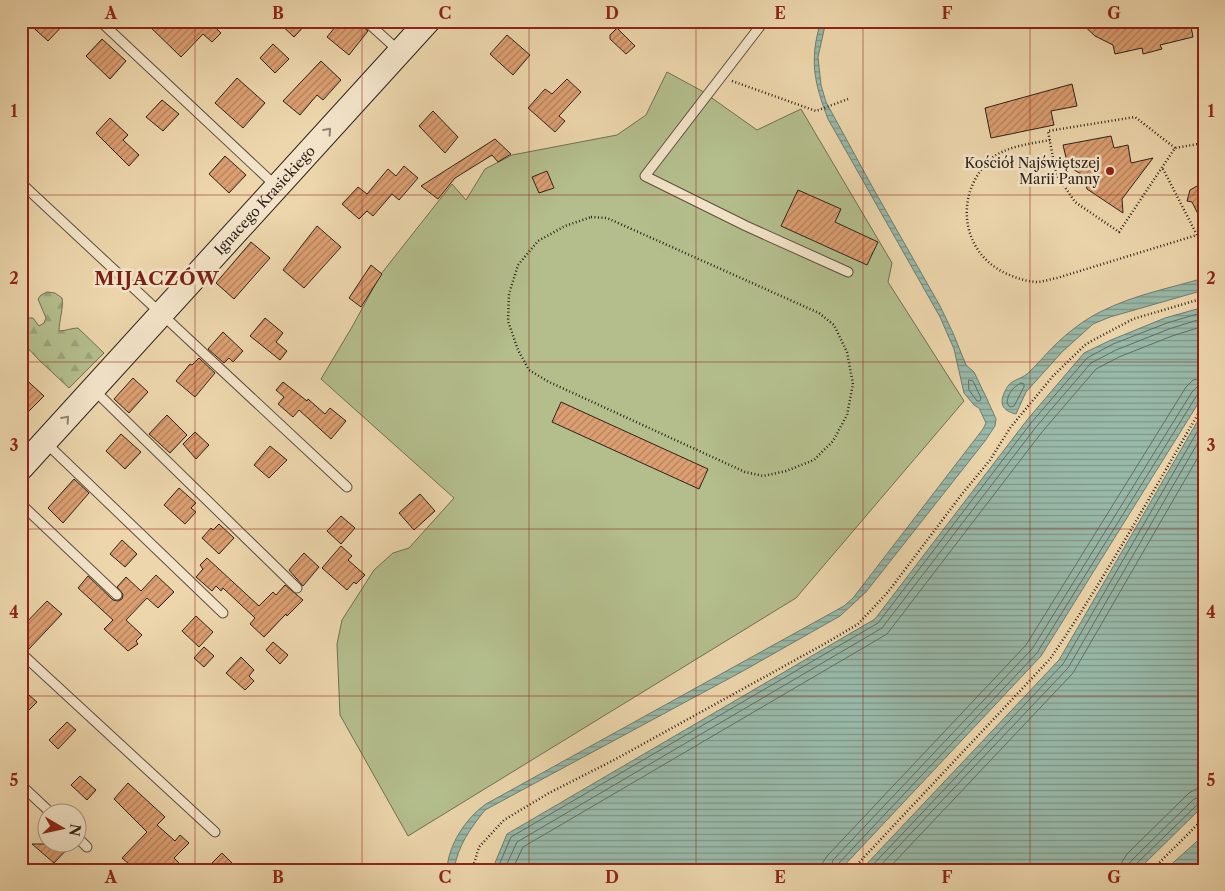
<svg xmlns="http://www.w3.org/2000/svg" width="1225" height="891" viewBox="0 0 1225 891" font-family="'Libre Caslon Text',serif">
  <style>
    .forest { fill: url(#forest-firs); stroke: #707054 }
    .garden { fill: #b4be8d; stroke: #707054 }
    .water { fill: url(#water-rules); stroke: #6e7d70 }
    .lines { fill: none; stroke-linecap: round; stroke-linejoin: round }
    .shore { stroke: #636e62; stroke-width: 1 }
    .building { fill: url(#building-hatch); stroke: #2d221a }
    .lane-casing { stroke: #5d4f3e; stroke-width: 11 }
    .secondary-casing { stroke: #2d221a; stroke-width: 26 }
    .path { stroke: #2d221a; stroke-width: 2.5; stroke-dasharray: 1 2.5; stroke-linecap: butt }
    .lane { stroke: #f3e4c9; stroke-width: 9 }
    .secondary { stroke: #f3e4c9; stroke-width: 24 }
    .oneway { stroke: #908372 }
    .grid { fill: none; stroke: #8f2418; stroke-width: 1; stroke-opacity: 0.55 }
    .poi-dot { fill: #8f2418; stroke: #f3e4c9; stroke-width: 2 }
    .labels { text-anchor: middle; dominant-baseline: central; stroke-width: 5; stroke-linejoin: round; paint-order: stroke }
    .poi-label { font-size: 14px; fill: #2d221a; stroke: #f3e4c9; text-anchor: end }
    .street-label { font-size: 14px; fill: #2d221a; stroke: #f3e4c9 }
    .district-label { font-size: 19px; font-weight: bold; letter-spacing: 1px; fill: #7a1f14; stroke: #f3e4c9 }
    .neatline { fill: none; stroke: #8f2418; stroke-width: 2 }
    .grid-label { font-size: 16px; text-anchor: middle; font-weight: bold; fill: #8f2418 }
  </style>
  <defs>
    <pattern id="forest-firs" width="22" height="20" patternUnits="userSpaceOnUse" patternTransform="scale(1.25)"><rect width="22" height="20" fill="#b4be8d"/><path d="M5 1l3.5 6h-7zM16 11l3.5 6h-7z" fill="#9ba379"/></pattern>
    <pattern id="water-rules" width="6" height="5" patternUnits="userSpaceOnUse" patternTransform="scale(1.25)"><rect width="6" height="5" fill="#99b9a9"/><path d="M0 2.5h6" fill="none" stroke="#7d9689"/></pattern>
    <pattern id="building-hatch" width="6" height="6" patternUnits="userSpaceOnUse" patternTransform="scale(1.25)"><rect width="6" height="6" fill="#dc9f71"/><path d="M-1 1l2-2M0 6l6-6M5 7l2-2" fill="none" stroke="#b3815c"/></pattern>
  </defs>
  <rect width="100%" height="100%" fill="#edd6ac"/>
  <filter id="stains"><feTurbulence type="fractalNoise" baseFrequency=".004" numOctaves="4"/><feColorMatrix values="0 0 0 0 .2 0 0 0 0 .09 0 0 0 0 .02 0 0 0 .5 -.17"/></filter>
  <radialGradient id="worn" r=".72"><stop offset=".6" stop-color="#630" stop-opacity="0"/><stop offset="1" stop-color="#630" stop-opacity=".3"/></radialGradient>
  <path class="forest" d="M47,292L55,293L62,298C64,306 59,321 59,331C66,331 71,328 78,328L104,353L69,388L39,360L21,341V318H33L39,326L44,323L46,318L38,299L41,295Z"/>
  <path class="garden" d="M667,72L702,91L757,130L801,109L892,263L888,282L964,401L796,598L408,836L340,715L337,644L342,620L374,570L393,553L409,548L454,498L321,379L352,327L381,274L452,184L466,200L485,169L512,155L617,135L646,115Z"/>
  <g class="water">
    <path d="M821,21H826L818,57L821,85L826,102L873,188L940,306L953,333L966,365L974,372L987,399L996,419L995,426L985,441L866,592L840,616L743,671L485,810C470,829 458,845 454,870H447C448,845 466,818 486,804L844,606L853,598L983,429L986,423L979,408L974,405L964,393L954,349L940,317L828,119C814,82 809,60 821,21Z"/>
    <path d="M1204,278V290L1110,317L1093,324L1062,352L1026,392L1016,414C999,410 999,400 1008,386C1012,380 1021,379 1027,374C1036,366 1044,356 1053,347C1067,333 1085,319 1102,311C1134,295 1170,288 1204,278Z"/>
    <path d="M1204,307V394L1041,656L840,870H492L507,834L875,619L1027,420L1084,353L1111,340L1165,318Z"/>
    <path d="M1204,410V805L1138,870H861L1059,660Z"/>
    <path d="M1204,835V866L1201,870H1165Z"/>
  </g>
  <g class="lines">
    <g class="shore">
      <path d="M969,380L973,381L981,398L980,401H977L969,390Z"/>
      <path d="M1021,383L1024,384V387L1014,406L1010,407L1007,403C1008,393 1012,388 1021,383Z"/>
      <path d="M497,870L511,837L878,623L1031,423L1087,358L1113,344L1167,323L1204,312"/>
      <path d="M504,870L517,842L882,628L1036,427L1091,363L1116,350L1169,329L1204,318"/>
      <path d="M512,870L523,847L887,634L1042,432L1096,369L1119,357L1172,336L1204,326"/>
      <path d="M822,870L823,862L828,855L1026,645L1186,387L1193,380L1204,378"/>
      <path d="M830,870L833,860L1032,649L1192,392L1197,387L1204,386"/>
      <path d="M836,870L838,864L1037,653L1197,395L1204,392"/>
      <path d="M868,870L1063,664L1204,420"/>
      <path d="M876,870L1068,668L1204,432"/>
      <path d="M887,870L1073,673L1204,447"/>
      <path d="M1121,870L1122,862L1127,854L1189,793L1196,789L1204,788"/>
      <path d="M1128,870L1129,864L1132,860L1194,799L1204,796"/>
      <path d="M1135,870L1136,864L1198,804L1204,802"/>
    </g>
  </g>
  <g class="building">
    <path d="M26,21H67L48,41Z"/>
    <path d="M144,21H215L212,24L221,33L212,42L203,34L181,57Z"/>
    <path d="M277,21H309L294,37Z"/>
    <path d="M340,21H360L361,25L368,31L349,55L327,37Z"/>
    <path d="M1079,21H1190L1193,37L1160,45L1162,49L1143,54L1142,48L1115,54L1113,45L1095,36Z"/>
    <path d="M617,28L635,46L626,54L610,39V35Z"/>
    <path d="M507,35L530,55L513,75L490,54Z"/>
    <path d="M102,39L126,61L110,79L86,56Z"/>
    <path d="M273,44L289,59L275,73L260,58Z"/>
    <path d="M321,61L341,80L323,100L317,95L300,115L283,101Z"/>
    <path d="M237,78L265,103L243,128L215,103Z"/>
    <path d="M567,79L581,92L559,116L565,121L555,132L528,108L545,89L552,94Z"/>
    <path d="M1072,84L1077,106L1051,111L1054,125L991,138L985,108Z"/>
    <path d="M162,100L179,114L163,131L146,117Z"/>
    <path d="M433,111L458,137L445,153L419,126Z"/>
    <path d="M110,118L128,135L123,140L139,155L129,166L96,133Z"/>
    <path d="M1111,136L1114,148L1128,145L1131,163L1153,158L1122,199L1123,213L1087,189L1084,176L1068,166L1063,145Z"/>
    <path d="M495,139L511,154L498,162L492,155L455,178L438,199L421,186Z"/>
    <path d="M225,156L246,175L229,193L209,174Z"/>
    <path d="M404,166L418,178L399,200L392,194L373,216L367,211L359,219L342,204L358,187L367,194L388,169L396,176Z"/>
    <path d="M547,171L554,188L539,193L532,177Z"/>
    <path d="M1204,182V226L1192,202L1187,201L1190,190Z"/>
    <path d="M798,190L841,209L835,222L878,242L867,265L781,226Z"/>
    <path d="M317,226L341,247L304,288L283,270Z"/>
    <path d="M251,242L270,258L234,299L216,283Z"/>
    <path d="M371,265L382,274L361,307L349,298Z"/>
    <path d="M265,318L283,333L276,342L287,351L280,360L250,336Z"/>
    <path d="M223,332L243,351L233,362L229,358L224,363L208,349Z"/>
    <path d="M199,358L215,373L195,397L176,381L190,364L192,365Z"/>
    <path d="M21,375L44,396L28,412L21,405Z"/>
    <path d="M133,378L148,392L129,413L114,399Z"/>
    <path d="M283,382L307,401L308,399L325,414L330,408L346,421L331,439L299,410L293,417L278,404L284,397L276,390Z"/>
    <path d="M561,402L708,469L699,489L552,422Z"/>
    <path d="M167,415L187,435L170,453L149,434Z"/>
    <path d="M195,432L209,445L196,459L183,444Z"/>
    <path d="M121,434L141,452L125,469L106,451Z"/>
    <path d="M270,446L287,460L269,478L254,465Z"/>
    <path d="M74,479L89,493L63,523L48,508Z"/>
    <path d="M179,488L196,503L191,508L196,512L185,524L164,505Z"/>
    <path d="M420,494L435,511L414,530L399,513Z"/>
    <path d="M341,516L355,528L341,544L327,531Z"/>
    <path d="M219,524L234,538L219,554L202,538L211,528L213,530Z"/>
    <path d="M122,540L137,554L125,567L110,554Z"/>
    <path d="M341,546L352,556L348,560L365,575L356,584L354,582L347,590L322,568Z"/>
    <path d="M304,553L319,567L303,586L289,570Z"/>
    <path d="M207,558L259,606L273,592L276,595L285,585L303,600L287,616L286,614L264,637L250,624L255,618L223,588L221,591L216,586L212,591L196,577L203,569L200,565Z"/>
    <path d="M156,575L174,592L158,608L147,598L126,620L142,635L136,641L138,644L128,651L104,629L113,620L78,588L88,576L113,600L118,601L122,599L123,594L117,587L126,577L141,591Z"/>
    <path d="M47,601L62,614L28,650L21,644V628Z"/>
    <path d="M196,616L213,632L199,647L182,631Z"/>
    <path d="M273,642L288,655L280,664L266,650Z"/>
    <path d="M204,647L214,656L204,667L194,658Z"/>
    <path d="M241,657L254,670L249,676L254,681L245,690L226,673Z"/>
    <path d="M21,688L37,702L21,718Z"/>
    <path d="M67,722L76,730L58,749L49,740Z"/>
    <path d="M80,776L96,790L87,800L71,785Z"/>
    <path d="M128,783L165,817L157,825L175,841L180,835L189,843L174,858L186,870H136L122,858L147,832L114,799Z"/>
    <path d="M32,844H72L54,863Z"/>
    <path d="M222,853L239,870H219L212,863Z"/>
  </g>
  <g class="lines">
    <g class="lane-casing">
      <g id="lane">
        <path d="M100,21L277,187"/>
        <path d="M366,21L400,52"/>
        <path d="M764,21L645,176L746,226L848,272"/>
        <path d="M21,183L347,487"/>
        <path d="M93,389L297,588"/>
        <path d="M45,442L223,613"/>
        <path d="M21,504L117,595"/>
        <path d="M21,653L215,832"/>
        <path d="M21,785L52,814"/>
        <path d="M78,838L87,847"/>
      </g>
    </g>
    <g class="secondary-casing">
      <g id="secondary">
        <path id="s1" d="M21,468L428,21"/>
      </g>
    </g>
    <g class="path">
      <path d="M732,81L816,111L848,99"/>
      <path d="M1050,140C1030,144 1004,146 989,161C954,195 961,252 1005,273C1016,278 1027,282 1039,282C1045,281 1051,279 1057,278L1197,235L1162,167"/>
      <path d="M1175,148L1135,117L1048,131L1056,174L1075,202L1119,232L1175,148L1204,143"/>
      <path d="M591,217L607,218L819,313L834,325L847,352L853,384L847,415L833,441L814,460L786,471L763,476L745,472L549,382L529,370L518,350L508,321L509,294L518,265L538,241L565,226Z"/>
      <path d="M472,870L479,847L504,820L549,793L614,760L826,643L858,624L888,592L962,494L990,460L1010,428L1053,376L1086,344L1133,319L1204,298"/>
      <path d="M852,870L1050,659C1106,577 1154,489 1204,404"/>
      <path d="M1152,870L1204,818"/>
    </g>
    <use href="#lane" class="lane"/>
    <use href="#secondary" class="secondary"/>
  </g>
  <defs><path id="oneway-chevron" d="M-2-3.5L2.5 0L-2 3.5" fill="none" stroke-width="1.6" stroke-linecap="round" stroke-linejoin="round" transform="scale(1.25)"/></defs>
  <g class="oneway">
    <use href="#oneway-chevron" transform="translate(328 131) rotate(-48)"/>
    <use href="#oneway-chevron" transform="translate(66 419) rotate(-48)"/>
  </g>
  <path class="grid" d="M195,21V870M362,21V870M529,21V870M696,21V870M863,21V870M1030,21V870M21,195H1204M21,362H1204M21,529H1204M21,696H1204"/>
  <circle class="poi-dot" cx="1110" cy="171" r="5"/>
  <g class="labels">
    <g class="poi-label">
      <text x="1100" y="163">Kościół Najświętszej<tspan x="1100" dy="16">Marii Panny</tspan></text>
    </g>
    <g class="street-label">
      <text stroke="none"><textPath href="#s1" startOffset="362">Ignacego Krasickiego</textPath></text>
    </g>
    <g class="district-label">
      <text x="157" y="278">MIJACZÓW</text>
    </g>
  </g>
  <rect width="1225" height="891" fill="none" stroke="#edd6ac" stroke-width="55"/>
  <g transform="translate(62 828) rotate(99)"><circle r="24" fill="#f3e4c9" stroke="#a49683"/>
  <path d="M0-4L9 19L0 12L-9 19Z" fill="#8f2418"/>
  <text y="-8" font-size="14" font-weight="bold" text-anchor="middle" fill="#2d221a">N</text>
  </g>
  <rect x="28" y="28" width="1170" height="836" class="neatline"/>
  <g class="grid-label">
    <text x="111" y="19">A</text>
    <text x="278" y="19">B</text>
    <text x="445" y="19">C</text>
    <text x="612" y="19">D</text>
    <text x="780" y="19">E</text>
    <text x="947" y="19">F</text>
    <text x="1114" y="19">G</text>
    <text x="14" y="117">1</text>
    <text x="1211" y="117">1</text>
    <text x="14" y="284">2</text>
    <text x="1211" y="284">2</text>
    <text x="14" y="451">3</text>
    <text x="1211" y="451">3</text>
    <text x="14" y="618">4</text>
    <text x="1211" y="618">4</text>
    <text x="14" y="786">5</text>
    <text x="1211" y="786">5</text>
    <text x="111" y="883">A</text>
    <text x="278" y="883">B</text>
    <text x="445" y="883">C</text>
    <text x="612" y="883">D</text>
    <text x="780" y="883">E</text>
    <text x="947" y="883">F</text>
    <text x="1114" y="883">G</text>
  </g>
  <rect width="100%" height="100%" filter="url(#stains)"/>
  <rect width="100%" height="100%" fill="url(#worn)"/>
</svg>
